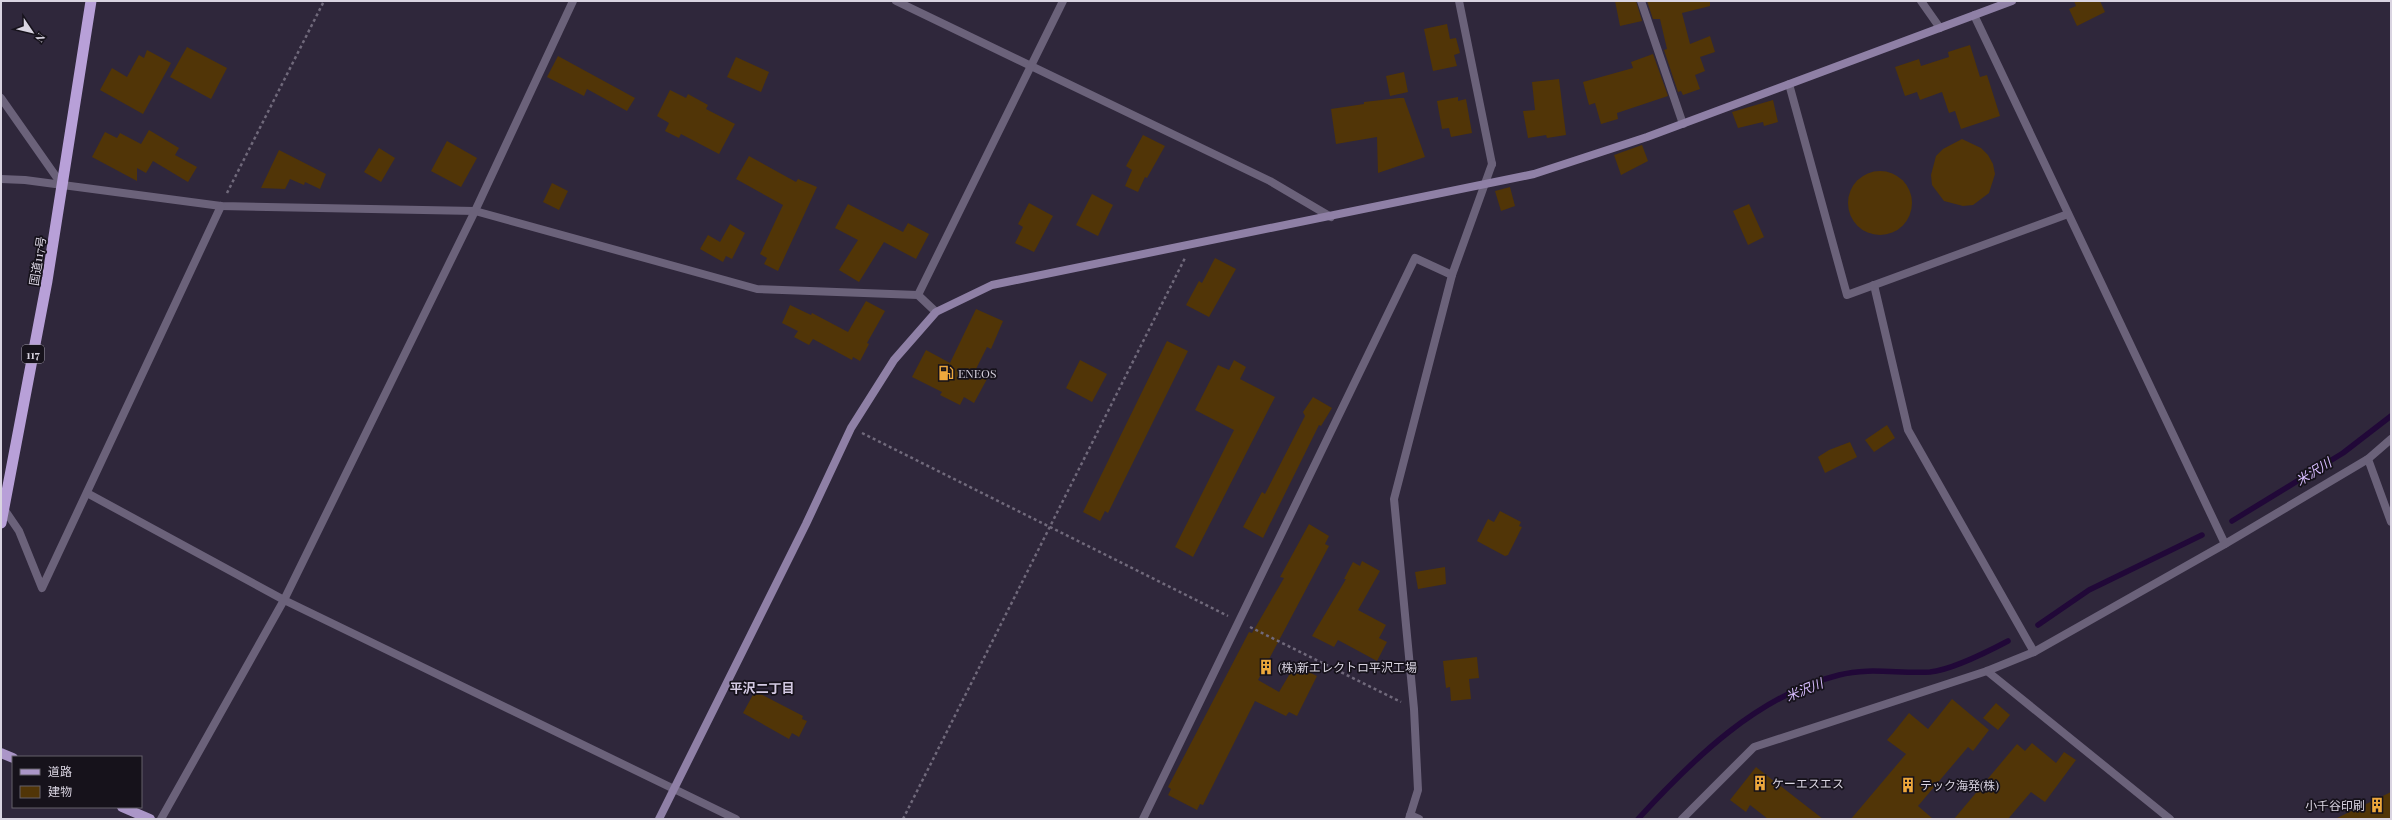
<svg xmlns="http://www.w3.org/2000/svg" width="2392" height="820" viewBox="0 0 2392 820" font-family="'Playfair Display','Noto Sans JP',serif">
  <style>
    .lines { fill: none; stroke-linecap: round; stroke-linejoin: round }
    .stream { stroke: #210838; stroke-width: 5.5 }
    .building { fill: #513507 }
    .path { stroke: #70697b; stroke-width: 2.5; stroke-dasharray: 3 3; stroke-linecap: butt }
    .minor { stroke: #6b627a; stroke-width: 8 }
    .tertiary { stroke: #6b627a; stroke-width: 8 }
    .secondary { stroke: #8f80a6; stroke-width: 8 }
    .primary { stroke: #ab96c8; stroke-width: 10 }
    .trunk { stroke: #b8a0d8; stroke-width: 11 }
    .labels { text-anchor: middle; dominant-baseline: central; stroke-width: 3.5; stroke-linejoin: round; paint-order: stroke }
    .shield { fill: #16121b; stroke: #9e9aa6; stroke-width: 1 }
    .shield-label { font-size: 11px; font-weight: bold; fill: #d9d4e1 }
    .street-label { font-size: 12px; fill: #d9d4e1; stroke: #16121b }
    .poi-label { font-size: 12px; fill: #d9d4e1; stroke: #16121b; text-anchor: start }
    .water-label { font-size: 13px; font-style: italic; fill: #d8bdff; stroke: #16121b }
    .neighbourhood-label { font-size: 13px; font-weight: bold; fill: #d4cae3; stroke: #16121b }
  </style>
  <rect width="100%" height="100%" fill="#2f273b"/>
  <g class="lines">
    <g class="stream">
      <path d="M2232,521L2343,453L2391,416"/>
      <path d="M2038,625L2089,590L2202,535"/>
      <path d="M1638,819C1693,759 1758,695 1839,675C1869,667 1900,674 1930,672C1951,670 1989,651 2008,641"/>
    </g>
  </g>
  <g class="building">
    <path d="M1615,1H1636L1642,21L1620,26Z"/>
    <path d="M1647,1H1710V6L1682,13L1690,44L1710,36L1715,52L1700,57L1705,71L1695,75L1700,89L1683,95L1681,91L1678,92L1664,50L1667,49L1660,19H1653Z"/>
    <path d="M2074,1H2100L2105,12L2077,26L2069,9L2076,6Z"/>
    <path d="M1447,24L1450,39L1456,38L1460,53L1454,55L1457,66L1433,71L1424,29Z"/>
    <path d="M1970,45L1980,77L1987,75L2000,116L1961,129L1955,111L1949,113L1942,92L1920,100L1917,92L1905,96L1895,67L1919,59L1921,66L1949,57L1948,52Z"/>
    <path d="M187,47L227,68L211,99L170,77Z"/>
    <path d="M147,50L171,63L143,114L100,90L112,68L127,77L139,55L144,58Z"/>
    <path d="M1653,54L1668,96L1617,113L1618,119L1601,124L1595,103L1589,105L1583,82L1633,68L1631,62Z"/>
    <path d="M558,56L635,98L627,111L587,89L584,96L547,77Z"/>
    <path d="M736,57L769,72L761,92L727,77Z"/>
    <path d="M1404,72L1408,92L1390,96L1386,76Z"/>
    <path d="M1559,79L1566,135L1547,138L1546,135L1528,138L1523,111L1535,110L1532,82Z"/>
    <path d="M670,90L686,98L688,94L708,105L706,109L735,124L719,154L681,134L679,138L665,131L669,123L657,116Z"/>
    <path d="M1458,97V101L1466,99L1472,133L1451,137L1449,128L1442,129L1437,101Z"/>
    <path d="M1399,98H1404L1425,157L1378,173L1377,137L1336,144L1331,109L1364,104V102Z"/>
    <path d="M1773,100L1778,122L1764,126L1763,122L1738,128L1732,112Z"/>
    <path d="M149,130L179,148L175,155L197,167L188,182L153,161L146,173L137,168V181L92,157L105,132L117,138L120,133L141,144Z"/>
    <path d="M1143,135L1165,146L1147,178L1145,177L1138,192L1125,186L1132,170L1126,166Z"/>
    <path d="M1962,139L1981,148L1988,155L1993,164L1995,174L1989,193L1973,205L1963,206L1944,201L1932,185L1931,175L1936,156L1943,149Z"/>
    <path d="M447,141L477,158L461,187L431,171Z"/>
    <path d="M1642,145L1648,161L1621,175L1614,155Z"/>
    <path d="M379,148L395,158L381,182L364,172Z"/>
    <path d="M279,150L326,174L320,189L305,182L304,185L290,179L285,189L261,188Z"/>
    <path d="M749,156L796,182L798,179L817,187L778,271L764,264L767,258L760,254L783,205L736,179Z"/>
    <circle cx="1880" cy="203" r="32"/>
    <path d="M552,183L568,191L559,210L543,202Z"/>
    <path d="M1510,187L1515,206L1501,211L1495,191Z"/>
    <path d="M1092,194L1113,205L1098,236L1076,225Z"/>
    <path d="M1029,203L1053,216L1034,252L1015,243L1023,227L1018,224Z"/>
    <path d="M848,204L903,232L908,223L929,234L916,259L884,242L859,282L839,270L858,240L835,228Z"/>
    <path d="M1749,204L1764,237L1748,245L1733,211Z"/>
    <path d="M730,224L745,233L732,259L726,256L723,262L700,249L708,235L720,242Z"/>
    <path d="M1215,258L1236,269L1209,317L1186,305L1199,281L1202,283Z"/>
    <path d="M866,301L885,311L867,343L869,344L860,361L853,357L852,360L813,339L809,345L794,337L798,331L782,323L790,305L811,315L812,313L848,332Z"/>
    <path d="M976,309L1003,321L991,349L987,347L974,373L987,379L974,403L964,397L960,405L940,395L942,392L912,377L926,350L950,363Z"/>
    <path d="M1167,341L1188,351L1108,513L1105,511L1100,521L1083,512Z"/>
    <path d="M1080,360L1107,374L1092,402L1066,388Z"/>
    <path d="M1234,360L1246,367L1240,379L1275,397L1193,557L1175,547L1234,430L1195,410L1218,365L1229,370Z"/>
    <path d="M1313,397L1332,408L1321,426L1319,425L1263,538L1243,527L1262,492L1265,494L1305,416L1303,412Z"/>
    <path d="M1887,425L1895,438L1874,452L1865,440Z"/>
    <path d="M1850,442L1857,457L1825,473L1818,457L1829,450Z"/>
    <path d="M1500,511L1521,522L1519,526L1522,527L1508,555L1505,556L1477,541L1488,519L1494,522Z"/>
    <path d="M1309,524L1329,536L1325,544L1329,546L1258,680L1279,692L1295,665L1317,676L1297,716L1289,712L1286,716L1255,701L1203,805L1200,804L1197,810L1168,795L1171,789L1168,787L1249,632L1252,633L1284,578L1280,577Z"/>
    <path d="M1362,561L1380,571L1358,610L1386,625L1379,638L1387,642L1377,661L1338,640L1334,647L1312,636L1346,579H1344L1353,562L1360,566Z"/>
    <path d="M1445,567L1446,584L1418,589L1415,572Z"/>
    <path d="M1477,657L1479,678L1469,679L1471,699L1451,701L1450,687L1446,688L1443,661Z"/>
    <path d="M755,691L803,716L802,719L807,721L799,737L792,733L789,739L743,713Z"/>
    <path d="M1952,699L1989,730L1973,751L1968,747L1918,806L1933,819H1851L1906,754L1887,740L1893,733L1909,713L1928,729Z"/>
    <path d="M1996,703L2010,715L1998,730L1983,718Z"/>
    <path d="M2032,743L2056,763L2064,752L2076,760L2045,802L2031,792L2008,819H1954L2017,744L2025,751Z"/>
    <path d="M1756,767L1823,819H1768L1750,805L1746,812L1730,800Z"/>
    <path d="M2391,792V819H2335Z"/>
  </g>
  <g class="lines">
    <g class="path">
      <path d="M227,193L324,1"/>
      <path d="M862,433L1228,616"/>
      <path d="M1250,627L1401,702"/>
      <path d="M903,819L1185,258"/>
    </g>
    <g class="minor">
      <path d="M896,1L1270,181L1331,217"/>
      <path d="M1459,1L1492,164"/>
      <path d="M1641,1L1683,124"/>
      <path d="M1921,1L1940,28"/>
      <path d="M1974,15L2225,544"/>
      <path d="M1789,84L1847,295L2068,214"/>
      <path d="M1,179L25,180L221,206L475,211L757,289L918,295L936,312"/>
      <path d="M1874,285L1908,430L2034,652"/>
      <path d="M918,295L1063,1"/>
      <path d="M2368,459L2391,522"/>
      <path d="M87,493L284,600L736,819"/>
      <path d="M4,509L19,531L42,588L221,206"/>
      <path d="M1987,671L2170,819"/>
      <path d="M161,819L284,600L475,211L573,1"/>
      <path d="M1143,819L1415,258L1452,275"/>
      <path d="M1682,819L1754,747L1987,671L2034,652L2225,544L2368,459L2391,439"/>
    </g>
    <g class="tertiary">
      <path d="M1,98L62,185"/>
      <path d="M1410,815L1419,819"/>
      <path d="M1409,819L1418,790L1414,709L1394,499L1452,275L1492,164"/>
    </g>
    <path class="secondary" d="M659,819L806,524L851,428L894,360L936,312L992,285L1534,174L1647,137L2012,1"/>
    <g class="primary">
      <path d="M1,753L13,758"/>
      <path d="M122,807L150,819"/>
    </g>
    <path class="trunk" d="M1,523L47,281L91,1"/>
  </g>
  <defs>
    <g id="fuel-bare" transform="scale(1.2)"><path d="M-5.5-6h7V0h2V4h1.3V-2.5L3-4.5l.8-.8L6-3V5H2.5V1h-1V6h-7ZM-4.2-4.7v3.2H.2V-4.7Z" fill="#eea83c" stroke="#16121b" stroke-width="2.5" paint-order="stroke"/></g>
    <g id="building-bare" transform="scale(1.2)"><path d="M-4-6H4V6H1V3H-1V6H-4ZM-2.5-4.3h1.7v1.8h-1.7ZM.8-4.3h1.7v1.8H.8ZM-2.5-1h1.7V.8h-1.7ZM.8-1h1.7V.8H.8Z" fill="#eea83c" stroke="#16121b" stroke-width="2.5" paint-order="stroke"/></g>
  </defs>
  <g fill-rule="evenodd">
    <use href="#fuel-bare" x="946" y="373"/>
    <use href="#building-bare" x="1266" y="667"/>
    <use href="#building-bare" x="1760" y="783"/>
    <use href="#building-bare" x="1908" y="785"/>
    <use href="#building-bare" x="2377" y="805"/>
  </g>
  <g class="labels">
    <rect class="shield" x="22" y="345" width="22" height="18" rx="3"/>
    <g class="shield-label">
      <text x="33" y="354">117</text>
    </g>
    <g class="street-label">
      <text transform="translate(37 261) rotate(-81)">国道117号</text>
    </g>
    <g class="poi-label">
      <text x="958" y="373">ENEOS</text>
      <text x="1278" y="667">(株)新エレクトロ平沢工場</text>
      <text x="1772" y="783">ケーエスエス</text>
      <text x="1920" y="785">テック海発(株)</text>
      <text x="2365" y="805" text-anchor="end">小千谷印刷</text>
    </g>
    <g class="water-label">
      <text transform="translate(2313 471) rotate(-32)">米沢川</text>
      <text transform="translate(1804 689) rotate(-22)">米沢川</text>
    </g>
    <g class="neighbourhood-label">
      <text x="762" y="687">平沢二丁目</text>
    </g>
  </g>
  <rect width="2392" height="820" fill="none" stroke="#d9d4e1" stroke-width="4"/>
  <rect x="12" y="756" width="130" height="52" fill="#16121b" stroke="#64606a"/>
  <rect x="20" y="769" width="20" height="6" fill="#ab96c8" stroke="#64606a"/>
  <text x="48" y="776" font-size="12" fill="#d9d4e1">道路</text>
  <rect x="20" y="786" width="20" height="12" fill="#513507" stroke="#64606a"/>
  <text x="48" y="796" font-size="12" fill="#d9d4e1">建物</text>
  <g transform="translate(32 32) rotate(125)" stroke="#16121b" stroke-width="3" paint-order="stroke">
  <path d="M0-3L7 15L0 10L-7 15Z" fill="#d9d4e1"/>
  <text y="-6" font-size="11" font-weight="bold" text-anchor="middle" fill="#d9d4e1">N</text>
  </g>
</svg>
